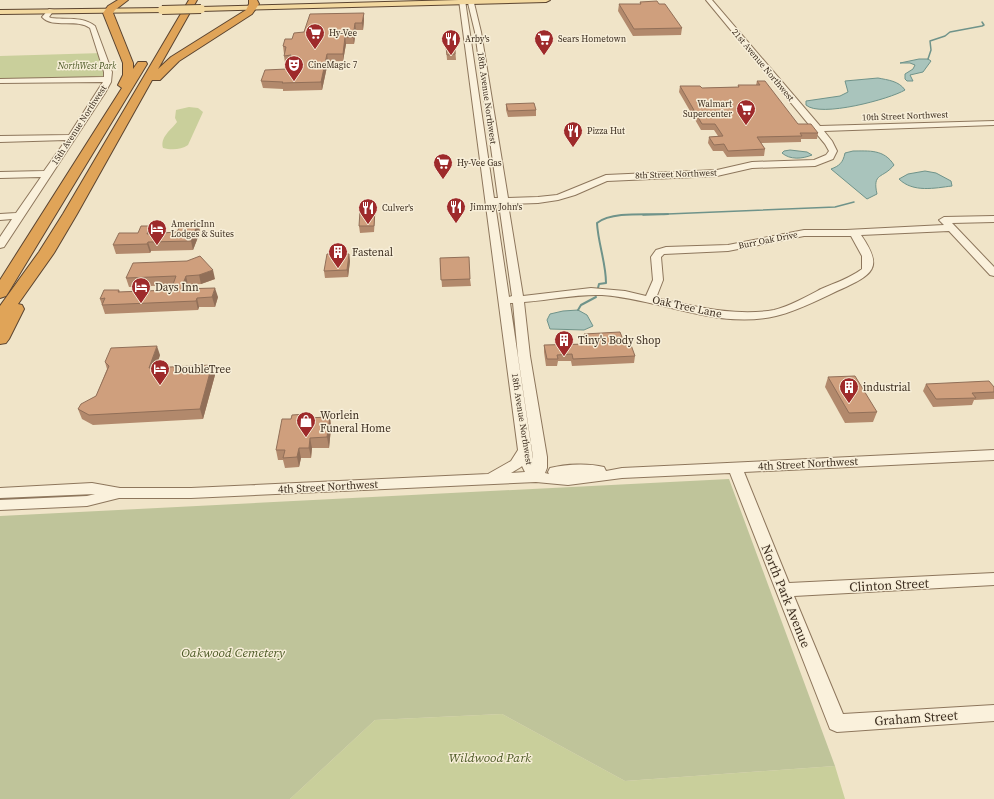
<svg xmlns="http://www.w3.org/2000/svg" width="994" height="799" viewBox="0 0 994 799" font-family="'Source Serif 4',serif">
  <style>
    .green { fill: #c9cf9b }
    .cemetery { fill: #bfc49a }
    .water { fill: #a9c4bc; stroke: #6f938a }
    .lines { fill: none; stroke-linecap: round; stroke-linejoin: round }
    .stream-far1 { stroke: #6f938a; stroke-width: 1.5 }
    .stream { stroke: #6f938a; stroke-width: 2 }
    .minor-casing { stroke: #8d765c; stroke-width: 2 }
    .major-casing { stroke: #5b4430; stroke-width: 2 }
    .highway-casing { stroke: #5b4430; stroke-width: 2 }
    .minor { fill: #faf1dc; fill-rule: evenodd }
    .major { fill: #f3d9a0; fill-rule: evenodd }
    .highway { fill: #e0a458; fill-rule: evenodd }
    .major-bridge-casing { stroke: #5b4430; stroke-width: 10; stroke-linecap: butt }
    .major-bridge { stroke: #f3d9a0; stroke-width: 8 }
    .wall { fill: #b2896c }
    .shaded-wall { fill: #916f58 }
    .building { fill: #cf9f7d; stroke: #916f58 }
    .labels { text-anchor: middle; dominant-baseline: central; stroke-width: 3; stroke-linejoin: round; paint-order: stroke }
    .far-poi-label { font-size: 9px; fill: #3d2e20; stroke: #f7eed8; text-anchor: start }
    .far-street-label { font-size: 9px; fill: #3d2e20; stroke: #f7eed8 }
    .far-park-label { font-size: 9px; font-style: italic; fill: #4d5a26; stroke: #f7eed8 }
    .poi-label { font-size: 11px; fill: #3d2e20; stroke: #f7eed8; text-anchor: start }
    .street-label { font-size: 11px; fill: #3d2e20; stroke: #f7eed8 }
    .near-street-label { font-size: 13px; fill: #3d2e20; stroke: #f7eed8 }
    .near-park-label { font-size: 13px; font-style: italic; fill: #4d5a26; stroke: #f7eed8 }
  </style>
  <rect width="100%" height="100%" fill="#f0e4c8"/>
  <g class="green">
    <path d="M103,53L108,79L0,81V56Z"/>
    <path d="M189,107L198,108L203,112L188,145C181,150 171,150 163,148C160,137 171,130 177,122L175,118L176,110Z"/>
    <path d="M502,714L625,781L835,766L845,799H290L375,720Z"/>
  </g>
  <path class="cemetery" d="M729,479L835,766L625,781L502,714L375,720L290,799H0V516Z"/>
  <g class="water">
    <path d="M919,59H928L931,61L923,72L910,75L913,81H907L905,79V74L913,69L915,65L910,63H900Z"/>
    <path d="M878,78C888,80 899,81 905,90C890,99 820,118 806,105V101L840,96L848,92L845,81Z"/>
    <path d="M790,150L807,152L812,155C802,159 790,160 782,153L784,151Z"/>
    <path d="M853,151C869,151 884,149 894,165C883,179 872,172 877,194L867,199L831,169C839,166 843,163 845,153Z"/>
    <path d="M925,171L936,173L951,181L952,186C935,188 913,193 899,179L908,174Z"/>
    <path d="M578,310L587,315L593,326L584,330L550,329L547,320L550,314L563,311Z"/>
  </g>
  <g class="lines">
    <g class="stream-far1">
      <path d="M928,59L931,50L930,41L945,36L950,32L982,26L984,25L982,22"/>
      <path d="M643,215L835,207L854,202"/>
    </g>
    <g class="stream">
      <path d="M598,288L599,284L606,283C606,263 598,243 597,223C612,211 648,215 668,214"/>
      <path d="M578,310L581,305L596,297"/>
    </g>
    <g class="minor-casing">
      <g id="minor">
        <path d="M459,0H465L494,198H498L475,32L468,3L471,1L474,3L481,32L508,198L538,197L557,195L606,175L717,170L752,162L814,160L826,155L829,151L825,144L706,0H712L820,126L994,121V125L824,131L832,141L837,151L833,159L815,166L752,168L717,176L607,181L575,195L558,200L538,203L508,204L523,296L591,288L625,291L646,296L653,280L651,257L656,250L666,247L728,245L804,230H846L944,225L939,220L944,217L994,216V222L952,223L994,267V276L990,275L949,231L861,235C881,264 877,273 846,287C823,297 801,310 776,316C718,330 660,299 602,295C576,294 550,300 524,302L530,356L547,457V468L545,473L549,474L548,472L550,468C566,464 588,463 604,467L606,471L622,468L994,450V460L744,472L789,583L994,573V585L794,596L843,714L994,705V721L837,732L830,729L730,473L622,478L568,485L536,482L191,498H119L87,506L0,510V500L87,496L95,494L0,498V488L92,483L120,488H191L488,474L511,461L518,450ZM495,204H499L512,296L509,297ZM804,236H851L862,256V269C850,278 835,283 821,289C806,297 790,306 774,310C735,317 694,306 656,298L663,280L661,257L664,254L728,251ZM510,303H513L518,356L533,457V459ZM522,466L525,472L511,473L521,467Z"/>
        <path d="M49,9L54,10L49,17L51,18C66,20 82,16 95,26L112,72L111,82L105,93L4,247L0,248V237L12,219L0,220V214L16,213L41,177L0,178V172L44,171L66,140L0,142V136L69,135L103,82L0,83V79L104,77V72L90,28C76,18 53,29 42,17Z"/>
      </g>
    </g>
    <g class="major-casing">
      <g id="major">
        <path d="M459,0H550L546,2L201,11L197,9L201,7Z"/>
        <path d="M162,8H165V12L0,14V10Z"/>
      </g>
    </g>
    <g class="highway-casing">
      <g id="highway">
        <path d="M118,0H128L115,10L113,13L133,63V69L138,62H146L147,64L8,293L6,296L0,298V280L122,88L118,85L123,75V63L103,13L108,6Z"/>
        <path d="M189,0H197L158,69L171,57L246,10L249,4V0H257L259,4L252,14L179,61L160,80H152L77,214L54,253L18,304L22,305L24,309L9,339L6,343L0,344V306L39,252L63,214Z"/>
      </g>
    </g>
    <use href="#minor" class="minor"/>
    <use href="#major" class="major"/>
    <use href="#highway" class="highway"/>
    <g class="major-bridge-casing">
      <path id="major-bridge" d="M162,10L201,9"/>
    </g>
    <use href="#major-bridge" class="major-bridge"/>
  </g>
  <g class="wall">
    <path d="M640,2L659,4L682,28L681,35L633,36L618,11L619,4H640Z"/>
    <path d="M364,20L363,30H356L354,44H346L343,61L328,62L322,90L283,91V89L263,88L261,81L287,69L288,63H285L284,56L285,54H284L283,46L304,32Z"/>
    <path d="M446,47H455L456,60H447Z"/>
    <path d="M757,81L798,124L818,133L817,139H801V142L761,143L765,149L764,156L727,157L723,151H713L708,143L709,137L718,136L714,130H701L679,92L680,86L702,88L738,87V85H756Z"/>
    <path d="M506,104L536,110V116L508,117L506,110Z"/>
    <path d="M375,210V217L374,232L360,233L359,226Z"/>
    <path d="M198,223L200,232L193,250L151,251L150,253L116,254L113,245L138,233H152L177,232Z"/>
    <path d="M349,254L350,261L348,277L325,278L324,271Z"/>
    <path d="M440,258L470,279L471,286L442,287Z"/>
    <path d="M187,261L215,279L201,284L188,285L187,289L218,297L215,307H199L198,310L105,314L100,299L119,290L120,292L171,290L173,285L129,287L126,278Z"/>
    <path d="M584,334L625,345L635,356L634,363L572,366L571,361H558L557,366H546L544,352V345L585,344L584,341Z"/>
    <path d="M160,355L156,368L212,365L215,375L203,419L93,425L82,419L78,409L96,396L107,369L105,362Z"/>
    <path d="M828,377L877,412L873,422L845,423L825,387Z"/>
    <path d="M926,384L994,387V399L974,400L972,405L933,407L923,391Z"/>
    <path d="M330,417L331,428L329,448H312L311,458H301L299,467L285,468L283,460H278L276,450L307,418Z"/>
  </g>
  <g class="shaded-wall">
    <path d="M364,13V20L363,30L362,23Z"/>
    <path d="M355,23L356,30L354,44L353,37Z"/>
    <path d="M345,37L346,44L343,61V54Z"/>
    <path d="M327,54L328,62L322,90L321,82Z"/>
    <path d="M198,223L200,232L193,250L191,241Z"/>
    <path d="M150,226L153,235L149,243L147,234Z"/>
    <path d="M148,242L151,251L150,253L147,244Z"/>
    <path d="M349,254L350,261L348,277L347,270Z"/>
    <path d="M213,270L215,279L201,284L199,275Z"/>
    <path d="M186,276L188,285L183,298L181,289Z"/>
    <path d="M215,288L218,297L215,307L212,297Z"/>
    <path d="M197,298L199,307L198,310L196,301Z"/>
    <path d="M157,346L160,355L152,378L149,368Z"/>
    <path d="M212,365L215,375L203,419L200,409Z"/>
    <path d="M330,417L331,428L329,448L327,437Z"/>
    <path d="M310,438L312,448L311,458L309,448Z"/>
    <path d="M299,448L301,458L299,467L297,457Z"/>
  </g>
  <g class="building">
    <path d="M657,1L659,4H665L682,28L634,29L619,4H641L640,2Z"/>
    <path d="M364,13L362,23H355L353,37H345L343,54H327L321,82L282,83L283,82L261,81L265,70L287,69L291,55L284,56L286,47L283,46L285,39H292L294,33L304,32L310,14Z"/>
    <path d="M446,47H455V54L447,55Z"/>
    <path d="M757,81H765L798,124H811L818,133H800L802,136L757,137L765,149L728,151L724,144L714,145L709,137L723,136L715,124H702L680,86H700L702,88L739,87L738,85H760Z"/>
    <path d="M534,103L536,110L508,111L506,104Z"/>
    <path d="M375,210L374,226H359L360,211Z"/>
    <path d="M198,223L191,241L148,242L147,244L113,245L119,233H138L141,226H150L147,234L177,232L181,224Z"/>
    <path d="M327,254H349L347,270L324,271Z"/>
    <path d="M200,256L213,270L199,275L186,276L181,289L215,288L212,297L197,298L196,301L102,305L105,298L100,299L104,290H119L118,292L171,290L176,276L126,278L133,263L187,261Z"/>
    <path d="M469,257L470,279L441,280L440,258Z"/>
    <path d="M620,332L625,345H631L635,356L573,359L572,354L557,355L558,359H547L544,345L587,344L584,334Z"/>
    <path d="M157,346L149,368L212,365L200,409L89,415L78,409L81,404L96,396L109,366L105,362L111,348Z"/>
    <path d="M855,376L877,412L849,413L828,377Z"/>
    <path d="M989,381L994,387V392L972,393L976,398L936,399L926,384Z"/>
    <path d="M306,414L305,418L330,417L327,437L310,438L309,448H299L297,457L283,458L285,450H276L282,419H291L292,415Z"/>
  </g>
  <defs>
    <g id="supermarket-pin" transform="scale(1)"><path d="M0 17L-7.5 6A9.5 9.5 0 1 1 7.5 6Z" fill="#9e2a2b" stroke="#f7eed8"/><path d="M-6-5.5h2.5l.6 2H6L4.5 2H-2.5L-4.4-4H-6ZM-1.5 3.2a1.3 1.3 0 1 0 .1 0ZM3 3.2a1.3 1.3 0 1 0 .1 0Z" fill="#fff"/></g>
    <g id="restaurant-pin" transform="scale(1)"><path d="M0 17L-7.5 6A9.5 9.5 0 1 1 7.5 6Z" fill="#9e2a2b" stroke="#f7eed8"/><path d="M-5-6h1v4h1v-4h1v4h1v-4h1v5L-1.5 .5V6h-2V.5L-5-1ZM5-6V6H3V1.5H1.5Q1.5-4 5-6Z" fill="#fff"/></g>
    <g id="theatre-pin" transform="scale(1)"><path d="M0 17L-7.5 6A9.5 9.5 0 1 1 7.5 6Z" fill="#9e2a2b" stroke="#f7eed8"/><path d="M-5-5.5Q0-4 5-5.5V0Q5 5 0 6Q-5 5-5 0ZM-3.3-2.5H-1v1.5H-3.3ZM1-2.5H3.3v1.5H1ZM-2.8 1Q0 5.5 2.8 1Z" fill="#fff"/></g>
    <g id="hotel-pin" transform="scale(1)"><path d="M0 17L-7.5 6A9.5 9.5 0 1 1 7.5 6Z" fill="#9e2a2b" stroke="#f7eed8"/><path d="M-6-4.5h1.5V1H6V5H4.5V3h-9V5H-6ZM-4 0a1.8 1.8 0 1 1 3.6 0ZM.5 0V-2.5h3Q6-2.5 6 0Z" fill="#fff"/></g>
    <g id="building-pin" transform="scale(1)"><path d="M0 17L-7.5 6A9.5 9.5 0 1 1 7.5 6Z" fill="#9e2a2b" stroke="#f7eed8"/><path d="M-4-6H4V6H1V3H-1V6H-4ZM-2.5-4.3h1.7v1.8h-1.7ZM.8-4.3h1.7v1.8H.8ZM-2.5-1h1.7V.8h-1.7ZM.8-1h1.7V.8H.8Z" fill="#fff"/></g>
    <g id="shop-pin" transform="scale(1)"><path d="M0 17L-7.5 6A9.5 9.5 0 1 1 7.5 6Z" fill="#9e2a2b" stroke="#f7eed8"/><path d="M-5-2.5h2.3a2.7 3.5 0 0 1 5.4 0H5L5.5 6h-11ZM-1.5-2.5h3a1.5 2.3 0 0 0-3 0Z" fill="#fff"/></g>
  </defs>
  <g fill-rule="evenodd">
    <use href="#supermarket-pin" x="315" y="33"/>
    <use href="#restaurant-pin" x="451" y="39"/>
    <use href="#supermarket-pin" x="544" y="39"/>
    <use href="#theatre-pin" x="294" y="65"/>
    <use href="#supermarket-pin" x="746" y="109"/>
    <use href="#restaurant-pin" x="573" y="131"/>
    <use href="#supermarket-pin" x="443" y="163"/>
    <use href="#restaurant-pin" x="456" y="207"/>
    <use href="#restaurant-pin" x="368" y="208"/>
    <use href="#hotel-pin" x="157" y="229"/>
    <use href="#building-pin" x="338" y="252"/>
    <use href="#hotel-pin" x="141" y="287"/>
    <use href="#building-pin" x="564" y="340"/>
    <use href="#hotel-pin" x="160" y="369"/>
    <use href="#building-pin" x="849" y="387"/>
    <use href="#shop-pin" x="306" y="421"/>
  </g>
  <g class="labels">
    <g class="far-poi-label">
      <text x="329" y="33">Hy-Vee</text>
      <text x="465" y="39">Arby's</text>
      <text x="558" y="39">Sears Hometown</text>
      <text x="308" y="65">CineMagic 7</text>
      <text x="732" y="104" text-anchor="end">Walmart<tspan x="732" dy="10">Supercenter</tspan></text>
      <text x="587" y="131">Pizza Hut</text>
      <text x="457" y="163">Hy-Vee Gas</text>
      <text x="470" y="207">Jimmy John's</text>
      <text x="382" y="208">Culver's</text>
      <text x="171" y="224">AmericInn<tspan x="171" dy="10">Lodges &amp; Suites</tspan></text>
    </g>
    <g class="far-street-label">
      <text transform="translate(763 65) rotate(50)">21st Avenue Northwest</text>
      <text transform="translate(487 98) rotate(82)">18th Avenue Northwest</text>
      <text transform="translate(905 116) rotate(-2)">10th Street Northwest</text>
      <text transform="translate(79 125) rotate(-57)">15th Avenue Northwest</text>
      <text transform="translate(676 174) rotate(-2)">8th Street Northwest</text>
      <text transform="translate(768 240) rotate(-11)">Burr Oak Drive</text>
      <text transform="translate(522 419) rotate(81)">18th Avenue Northwest</text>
    </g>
    <g class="far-park-label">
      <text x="87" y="66">NorthWest Park</text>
    </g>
    <g class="poi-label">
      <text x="352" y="252">Fastenal</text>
      <text x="155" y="287">Days Inn</text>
      <text x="578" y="340">Tiny's Body Shop</text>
      <text x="174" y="369">DoubleTree</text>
      <text x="863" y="387">industrial</text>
      <text x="320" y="415">Worlein<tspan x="320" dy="13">Funeral Home</tspan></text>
    </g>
    <g class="street-label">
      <text transform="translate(687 307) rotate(12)">Oak Tree Lane</text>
      <text transform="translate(808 464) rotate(-3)">4th Street Northwest</text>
      <text transform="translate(328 487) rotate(-3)">4th Street Northwest</text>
    </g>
    <g class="near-street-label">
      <text transform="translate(889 585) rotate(-3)">Clinton Street</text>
      <text transform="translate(786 596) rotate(68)">North Park Avenue</text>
      <text transform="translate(916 718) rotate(-4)">Graham Street</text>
    </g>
    <g class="near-park-label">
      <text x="233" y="652">Oakwood Cemetery</text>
      <text x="490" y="757">Wildwood Park</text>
    </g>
  </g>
</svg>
